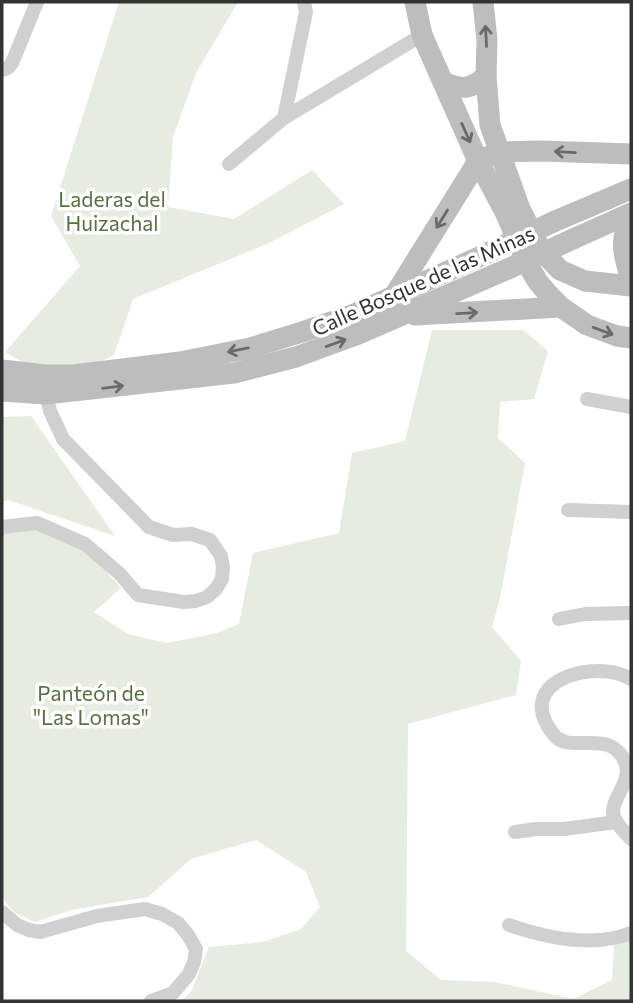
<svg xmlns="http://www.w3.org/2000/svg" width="633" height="1003" viewBox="0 0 633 1003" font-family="Commissioner,sans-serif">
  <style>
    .green { fill: #e6ecdf }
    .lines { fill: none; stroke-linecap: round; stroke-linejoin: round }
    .street { stroke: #d0d0d0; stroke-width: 14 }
    .secondary { stroke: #bdbdbd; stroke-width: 21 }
    .secondary-bridge { stroke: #bdbdbd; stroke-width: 21 }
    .oneway { stroke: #6a6a6a }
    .labels { text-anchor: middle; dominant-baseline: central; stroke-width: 7; stroke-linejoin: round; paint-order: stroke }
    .park-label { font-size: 21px; fill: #56703f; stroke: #fff }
    .street-label { font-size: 21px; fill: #333; stroke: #fff }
  </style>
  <rect width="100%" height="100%" fill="#fff"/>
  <g class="green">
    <path d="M119,2H238L196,73L173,137L168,207L234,219L312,170L344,204L269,243L133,299L114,355L73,375H45L5,352L80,266L51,216Z"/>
    <path d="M432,330H523L548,351L534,399L500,402L498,438L525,463L500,598L492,627L521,661L516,695L408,724L406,951L441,980L495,982L573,999L612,980L614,945L631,937V1001H182L192,990L209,947L263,942L301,929L320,907L306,872L256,840L191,859L148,897L71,910L35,922L15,913L2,898V533L36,528L85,548L121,588L94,612L128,634L167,643L217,633L239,624L253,553L339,533L352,453L405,441Z"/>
    <path d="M31,416L115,536L8,500L2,502V417Z"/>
  </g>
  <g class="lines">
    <g class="street">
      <path d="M2,70L8,68L12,63L37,2"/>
      <path d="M284,118L306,12L304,2"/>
      <path d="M229,164L284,118L422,35"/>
      <path d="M587,399L631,407"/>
      <path d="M568,510L631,512"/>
      <path d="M2,527L37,523L85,544L119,573L138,595L184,602L196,601L207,597L216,589L222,579L223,567L221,556L210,540L192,534L173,535L149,527L63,439L50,411L46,394V386"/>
      <path d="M559,619L585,614L631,613"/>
      <path d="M631,679C596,657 510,681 554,735C571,755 610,727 625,762C633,781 612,797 613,813C614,823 625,832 631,839"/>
      <path d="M515,832L536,829H564L616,822"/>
      <path d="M2,912L17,925L29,930L40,932L97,916L145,909L162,914L178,923L188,935L196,949L194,962L189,974L173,993L151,1001"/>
      <path d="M509,925C547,938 593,948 631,933"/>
    </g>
    <g class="secondary">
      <path d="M415,2L422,35L478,161L505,212L529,267L538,282L549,295L561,307L587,325L617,336L631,338"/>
      <path d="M483,2L487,40L486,76L490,125L520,209L541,250L560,270L585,281L631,286"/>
      <path d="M443,82C462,90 470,90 486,76"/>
      <path d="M631,214C620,239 622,253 631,278"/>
      <path d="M553,222L631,189"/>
      <path d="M573,239L631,213"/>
      <path d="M394,296L478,161L499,152L541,151L631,154"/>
      <path d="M415,315L561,307"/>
      <path d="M2,370L45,375H73L180,362L250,348L302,332L352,315L492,251"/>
      <path d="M2,391L46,394L234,373L296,357L356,335L510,268"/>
    </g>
    <g class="secondary-bridge">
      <path d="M492,251L553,222"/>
      <path d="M510,268L573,239"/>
    </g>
  </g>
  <defs><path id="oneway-shaft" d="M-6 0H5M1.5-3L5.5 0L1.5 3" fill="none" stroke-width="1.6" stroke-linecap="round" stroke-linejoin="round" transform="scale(1.75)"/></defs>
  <g class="oneway">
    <use href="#oneway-shaft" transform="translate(486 36) rotate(-93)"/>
    <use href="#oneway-shaft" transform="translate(466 133) rotate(66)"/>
    <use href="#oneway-shaft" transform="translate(565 152) rotate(-177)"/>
    <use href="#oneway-shaft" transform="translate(442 219) rotate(122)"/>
    <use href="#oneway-shaft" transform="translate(467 313) rotate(-3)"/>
    <use href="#oneway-shaft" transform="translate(603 331) rotate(20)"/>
    <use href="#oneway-shaft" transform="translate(336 343) rotate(-20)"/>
    <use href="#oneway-shaft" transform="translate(238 350) rotate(169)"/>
    <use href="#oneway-shaft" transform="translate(113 387) rotate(-7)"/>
  </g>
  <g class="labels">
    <g class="park-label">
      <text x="112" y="198">Laderas del<tspan x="112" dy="24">Huizachal</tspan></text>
      <text x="91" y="692">Panteón de<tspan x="91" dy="24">"Las Lomas"</tspan></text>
    </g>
    <g class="street-label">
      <text transform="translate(423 280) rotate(-24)">Calle Bosque de las Minas</text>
    </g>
  </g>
  <rect width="633" height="1003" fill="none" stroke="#333333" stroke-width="7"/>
</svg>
